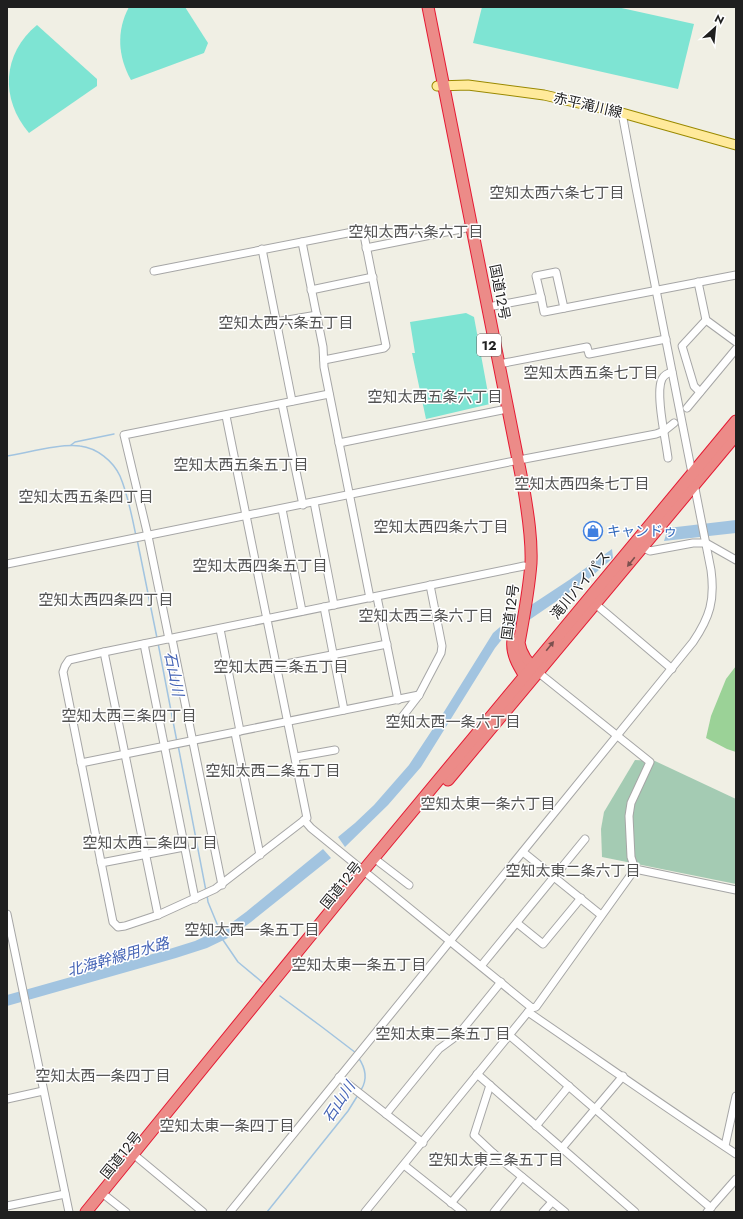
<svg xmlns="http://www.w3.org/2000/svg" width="743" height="1219" viewBox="0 0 743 1219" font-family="Jost,'Noto Sans JP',sans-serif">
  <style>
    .forest { fill: #9bd297 }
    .cemetery { fill: #a4cbb3 }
    .pitch { fill: #7ee4d3 }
    .water { fill: #a2c4e0 }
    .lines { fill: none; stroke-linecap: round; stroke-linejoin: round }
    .stream { stroke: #a2c4e0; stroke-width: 1.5 }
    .minor-casing { stroke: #a6a6a6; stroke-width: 9 }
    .major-casing { stroke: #9a8900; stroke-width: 11 }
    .highway-casing { stroke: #e51a33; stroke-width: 13 }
    .minor { stroke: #fff; stroke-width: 7 }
    .major { stroke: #ffea9b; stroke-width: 9 }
    .highway { stroke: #ec8b88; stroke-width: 11 }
    .oneway { fill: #7b504e }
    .labels { text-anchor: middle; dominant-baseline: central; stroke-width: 3; stroke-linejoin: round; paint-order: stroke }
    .shield { fill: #fff; stroke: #626262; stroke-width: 1 }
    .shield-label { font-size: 13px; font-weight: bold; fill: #1f1f1f }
    .street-label { font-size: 14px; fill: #1f1f1f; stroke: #fff }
    .shop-label { font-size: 14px; fill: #366cbe; stroke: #fff; text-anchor: start }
    .neighbourhood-label { font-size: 15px; fill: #525252; stroke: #fff }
    .water-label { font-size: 15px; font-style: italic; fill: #4564b5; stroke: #fff }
  </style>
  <rect width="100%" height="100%" fill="#f0efe4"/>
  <path class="forest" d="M736,666V752L727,749L706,738L711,716L726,679Z"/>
  <path class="cemetery" d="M635,760L655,761L736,799V884L602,857L601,829L604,812Z"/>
  <g class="pitch">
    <path d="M129,7H185L208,43L204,53L131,80C118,57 116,31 129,7Z"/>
    <path d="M482,7H617L694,24L678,89L473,43Z"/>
    <path d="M37,25L97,79V86L29,133C0,99 2,54 37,25Z"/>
    <path d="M466,313L474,317L490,404L426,419L412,353H415L410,322Z"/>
  </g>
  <g class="water">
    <path d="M736,520V533L664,541L668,528Z"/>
    <path d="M612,549L613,558L586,581L503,638L495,648L421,767L388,805L345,847L338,837L355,823L374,805L409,765L442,715L493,633L507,621L569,580Z"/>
    <path d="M323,849L331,858L251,922L232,936L207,948L176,958L7,1006V995L163,951L195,941L208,935L227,926L246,912Z"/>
  </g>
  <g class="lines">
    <g class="stream">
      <path d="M71,445L75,442L114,434"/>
      <path d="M7,456C26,453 62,443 80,446C97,448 113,461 120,476C128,495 132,516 136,536"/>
      <path d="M137,539L157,638"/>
      <path d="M158,643L177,742"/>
      <path d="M178,745L206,891"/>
      <path d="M207,895L208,902L220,931"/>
      <path d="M223,940L238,962L262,982"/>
      <path d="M280,996L322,1027L356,1053"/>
      <path d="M358,1057C365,1067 368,1079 361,1090"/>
      <path d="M267,1212L348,1111L358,1095"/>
    </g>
    <g class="minor-casing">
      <g id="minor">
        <path d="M302,242L323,347L324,367L370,598"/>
        <path d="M366,248L466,228"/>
        <path d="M262,249L292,401"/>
        <path d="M154,271L363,230L386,346L384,348L324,360"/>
        <path d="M698,282L706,320L736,342"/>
        <path d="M311,290L373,277"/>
        <path d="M541,297L536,276L556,272L564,308"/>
        <path d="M488,307L541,297L544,312L736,275"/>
        <path d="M276,322L317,315"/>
        <path d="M499,364L587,347L589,354L666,339"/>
        <path d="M700,392L694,386L682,346L706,320"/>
        <path d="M282,404L303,505"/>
        <path d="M687,408L736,349"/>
        <path d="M226,416L307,818L215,889L158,915L125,926L118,927L113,922L63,672L65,666L69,660L104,652L524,566"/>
        <path d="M339,443L502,410"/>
        <path d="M668,458C666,441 655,393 662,379C664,375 668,373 672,372"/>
        <path d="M314,502L334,605"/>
        <path d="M282,509L302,611"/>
        <path d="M642,547L650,551L693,543H706L736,560"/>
        <path d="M7,564L519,460L656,434L664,431L674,423"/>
        <path d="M377,597L398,700"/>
        <path d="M593,602L672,669"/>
        <path d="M324,607L344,710"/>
        <path d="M220,629L240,731"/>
        <path d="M169,639L148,536L124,435L329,394"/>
        <path d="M172,639L222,885"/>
        <path d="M144,644L195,899"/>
        <path d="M104,652L158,915"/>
        <path d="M276,666L387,644"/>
        <path d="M539,673L650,762L631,803L629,816L631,857L635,869"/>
        <path d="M399,721L419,695L441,653L442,646L430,585"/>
        <path d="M235,733L260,855"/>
        <path d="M296,757L335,750"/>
        <path d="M81,763L419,695"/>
        <path d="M304,820L311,828L532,1008"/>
        <path d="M523,852L601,915"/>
        <path d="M379,862L409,885"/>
        <path d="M101,863L184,847"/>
        <path d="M635,869L736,890"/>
        <path d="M7,914L69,1212"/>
        <path d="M517,923L543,944L581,898"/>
        <path d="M481,966L585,839"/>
        <path d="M528,1012C597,1059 666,1108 736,1154"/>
        <path d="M509,1035C577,1093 643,1151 711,1208"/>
        <path d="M477,1074L635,1212"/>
        <path d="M339,1077L423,1143"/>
        <path d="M490,1085L474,1135L493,1153L565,1212"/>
        <path d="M7,1099L43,1091"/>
        <path d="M386,1114L439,1049L458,1035L501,982"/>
        <path d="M536,1126L569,1086"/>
        <path d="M725,1146L736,1096"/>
        <path d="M562,1148L623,1076"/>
        <path d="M138,1158L203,1212"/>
        <path d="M404,1165L463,1212"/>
        <path d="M102,1193L126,1212"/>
        <path d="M451,1203L493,1153"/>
        <path d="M7,1206L65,1194"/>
        <path d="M230,1212L693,642C710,617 715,600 711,570L636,188L622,113"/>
        <path d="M365,1212L528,1012L532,1008L536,1007L635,869"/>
        <path d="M494,1212L522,1177"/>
        <path d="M543,1212L552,1202"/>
        <path d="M707,1212L736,1179"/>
      </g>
    </g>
    <g class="major-casing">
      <path id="major" d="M437,86L468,85L544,95L622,113L736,145"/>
    </g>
    <g class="highway-casing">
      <g id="highway">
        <path d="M428,7L524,490C528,514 532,539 531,563C529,590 524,616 519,643C521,654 528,664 537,671"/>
        <path d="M513,640C511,653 518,665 525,676"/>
        <path d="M448,780L736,435"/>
        <path d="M86,1212L363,871L736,421"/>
      </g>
    </g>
    <use href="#minor" class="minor"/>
    <use href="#major" class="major"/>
    <use href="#highway" class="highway"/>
  </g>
  <defs><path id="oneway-solid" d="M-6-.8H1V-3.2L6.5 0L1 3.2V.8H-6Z"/></defs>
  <g class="oneway">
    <use href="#oneway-solid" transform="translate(631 562) rotate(129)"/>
    <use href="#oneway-solid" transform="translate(550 646) rotate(-51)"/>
  </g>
  <defs>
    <g id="shop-ring" transform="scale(1)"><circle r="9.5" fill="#fff" stroke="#3f7fe0" stroke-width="1.5"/><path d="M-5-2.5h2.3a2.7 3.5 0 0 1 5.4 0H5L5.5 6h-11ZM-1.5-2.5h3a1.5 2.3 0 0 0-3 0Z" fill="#3f7fe0"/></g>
  </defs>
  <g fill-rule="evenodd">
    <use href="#shop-ring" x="593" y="531"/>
  </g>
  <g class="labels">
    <rect class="shield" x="477" y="334" width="24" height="22" rx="3"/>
    <g class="shield-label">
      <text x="489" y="345">12</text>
    </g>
    <g class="street-label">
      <text transform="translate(588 105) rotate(13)">赤平滝川線</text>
      <text transform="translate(500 292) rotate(79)">国道12号</text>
      <text transform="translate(580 585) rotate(-50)">滝川バイパス</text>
      <text transform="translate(510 612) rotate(-83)">国道12号</text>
      <text transform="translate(341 885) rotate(-51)">国道12号</text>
      <text transform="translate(121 1155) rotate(-51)">国道12号</text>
    </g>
    <g class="shop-label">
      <text x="607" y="531">キャンドゥ</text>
    </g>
    <g class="neighbourhood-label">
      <text x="557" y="193">空知太西六条七丁目</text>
      <text x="416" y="232">空知太西六条六丁目</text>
      <text x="286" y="323">空知太西六条五丁目</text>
      <text x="591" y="373">空知太西五条七丁目</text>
      <text x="435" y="397">空知太西五条六丁目</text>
      <text x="241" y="465">空知太西五条五丁目</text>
      <text x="582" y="484">空知太西四条七丁目</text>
      <text x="86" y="497">空知太西五条四丁目</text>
      <text x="441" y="527">空知太西四条六丁目</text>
      <text x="260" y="566">空知太西四条五丁目</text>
      <text x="106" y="600">空知太西四条四丁目</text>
      <text x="426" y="616">空知太西三条六丁目</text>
      <text x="281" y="667">空知太西三条五丁目</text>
      <text x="129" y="716">空知太西三条四丁目</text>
      <text x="453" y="722">空知太西一条六丁目</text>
      <text x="273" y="771">空知太西二条五丁目</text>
      <text x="488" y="804">空知太東一条六丁目</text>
      <text x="150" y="843">空知太西二条四丁目</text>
      <text x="573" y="871">空知太東二条六丁目</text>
      <text x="252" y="930">空知太西一条五丁目</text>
      <text x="359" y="965">空知太東一条五丁目</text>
      <text x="443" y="1034">空知太東二条五丁目</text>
      <text x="103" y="1076">空知太西一条四丁目</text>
      <text x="227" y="1126">空知太東一条四丁目</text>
      <text x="496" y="1160">空知太東三条五丁目</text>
    </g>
    <g class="water-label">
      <text transform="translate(174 674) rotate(79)">石山川</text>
      <text transform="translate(118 957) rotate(-16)">北海幹線用水路</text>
      <text transform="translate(339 1102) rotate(-57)">石山川</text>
    </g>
  </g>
  <rect width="743" height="1219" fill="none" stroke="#1f1f1f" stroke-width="16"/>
  <g transform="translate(715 28) rotate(27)" stroke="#ffffff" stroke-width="3" paint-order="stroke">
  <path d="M0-3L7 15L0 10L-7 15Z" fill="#1f1f1f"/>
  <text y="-6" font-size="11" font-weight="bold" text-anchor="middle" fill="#1f1f1f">N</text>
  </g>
</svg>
